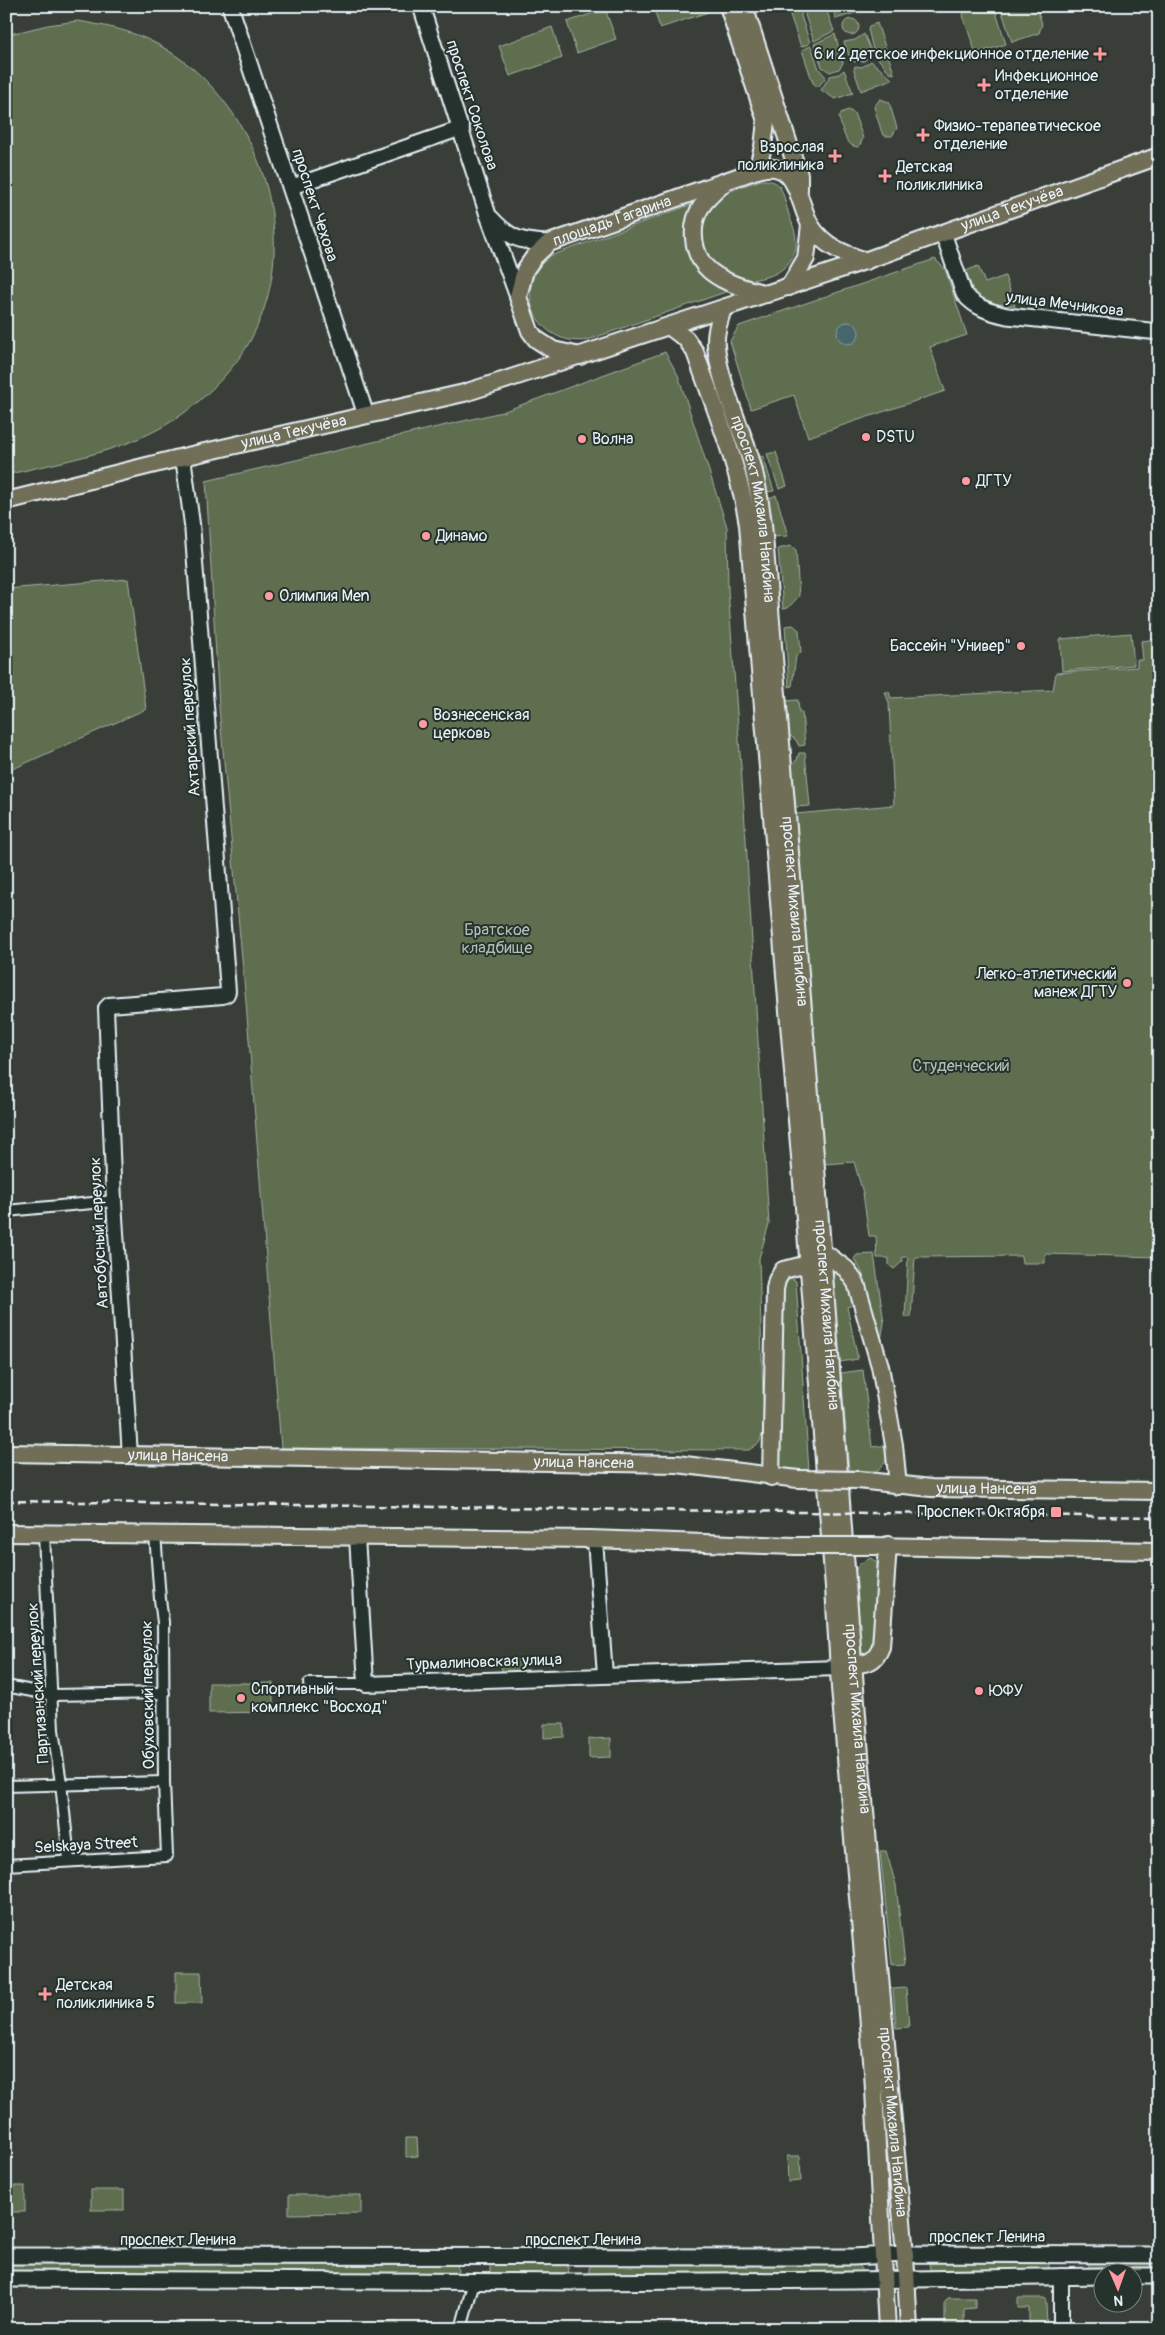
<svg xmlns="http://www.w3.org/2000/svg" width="1165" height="2335" viewBox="0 0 1165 2335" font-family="Pangolin,sans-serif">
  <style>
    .green { fill: #5f6e50; stroke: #a4b0a4 }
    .water { fill: #47656d; stroke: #879da5 }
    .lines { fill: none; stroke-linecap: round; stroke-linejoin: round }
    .minor-casing { stroke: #e8f1f8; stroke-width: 14 }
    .tertiary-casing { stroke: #e8f1f8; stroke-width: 18 }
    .secondary-casing { stroke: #e8f1f8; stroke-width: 19 }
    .primary-casing { stroke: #e8f1f8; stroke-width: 20 }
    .minor { stroke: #26332d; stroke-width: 10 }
    .tertiary { stroke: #26332d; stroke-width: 14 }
    .secondary { stroke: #26332d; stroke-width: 15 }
    .primary { stroke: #716e59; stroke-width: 16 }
    .rail { stroke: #e8f1f8; stroke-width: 2.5; stroke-dasharray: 8 4; stroke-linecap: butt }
    .primary-bridge-casing { stroke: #e8f1f8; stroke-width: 20; stroke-linecap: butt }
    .primary-bridge { stroke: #716e59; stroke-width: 16 }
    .poi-dot { fill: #ff9aa2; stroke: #26332d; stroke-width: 2 }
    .labels { text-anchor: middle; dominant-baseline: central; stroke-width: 4; stroke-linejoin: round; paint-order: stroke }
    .poi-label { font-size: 16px; fill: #e8f1f8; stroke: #26332d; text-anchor: start }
    .street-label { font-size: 16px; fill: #e8f1f8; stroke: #26332d }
    .park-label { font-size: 16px; fill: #b1bdb5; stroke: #26332d }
  </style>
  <rect width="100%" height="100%" fill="#393f38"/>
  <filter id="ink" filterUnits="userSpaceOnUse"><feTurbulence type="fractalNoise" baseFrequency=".02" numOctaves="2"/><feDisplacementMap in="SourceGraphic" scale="10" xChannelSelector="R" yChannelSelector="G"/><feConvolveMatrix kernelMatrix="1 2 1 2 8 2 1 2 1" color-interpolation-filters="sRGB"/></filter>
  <g filter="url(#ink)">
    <g class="green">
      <path d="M653,6H706L708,12L660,28Z"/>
      <path d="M787,6H802L801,16L810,43L801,47Z"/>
      <path d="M806,6H825L834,31L814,41L805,15Z"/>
      <path d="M832,6H856L858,12L836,19Z"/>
      <path d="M966,6H994L1006,44L981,52L975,51L963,16Z"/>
      <path d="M1000,6H1036L1042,24L1039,33L1012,42Z"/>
      <path d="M605,9L616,39L577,53L567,22Z"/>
      <circle cx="851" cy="27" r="8"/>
      <path d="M78,21C106,26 131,30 157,44C255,97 304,229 255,331C242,361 210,394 184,413C133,451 66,460 6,475V35L48,25Z"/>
      <path d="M877,23L894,73V74L890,73L874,54L868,29L869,26Z"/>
      <path d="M552,27L562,58L510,76L499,46Z"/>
      <path d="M835,34L843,63L839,69L830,72L822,67L814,44Z"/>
      <path d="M864,34L870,48V56L864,61L855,62L850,58L844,42L855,40Z"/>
      <path d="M811,46L819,69L826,77L818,87L813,83L802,50Z"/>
      <path d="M871,61L892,79L861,91L854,70L855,66L862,67Z"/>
      <path d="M844,70L853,93L835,99L821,90L830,76L839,74Z"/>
      <path d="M880,99L889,102L897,128L892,136H885L882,133L874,107Z"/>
      <path d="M848,110L854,113L863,138L859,147C845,147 843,130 839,118L841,113Z"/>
      <path d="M761,180C768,180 774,180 779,186C784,192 785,203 788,211C790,220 796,230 796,240C798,258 782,274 765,277C756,280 745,281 735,278C704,269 688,228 714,203C726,190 745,186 761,180Z"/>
      <path d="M698,202L689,236L734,289L588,340C537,348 509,288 550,256Z"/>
      <path d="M935,259L945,269L967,335L930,347L945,391L808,437L794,395L751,409L730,341L739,326Z"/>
      <path d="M978,266L985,283L1005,276L1015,306L977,302L966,271Z"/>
      <path d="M665,352L678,375L727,527L728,589L744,808L769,1224L759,1258L764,1430L759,1443L749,1450L281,1448L246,1002L219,707L206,481L502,412Z"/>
      <path d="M776,452L787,486L779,489L767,454Z"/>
      <path d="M763,456L774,491L765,492L759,457Z"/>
      <path d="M776,495L788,536L772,537L766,500Z"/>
      <path d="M791,546L796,550L799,596L788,608L783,609L778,549Z"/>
      <path d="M128,579L146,709L6,772V589Z"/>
      <path d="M793,625L799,630L801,652L796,656L792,686L789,687L785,626Z"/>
      <path d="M1131,633L1134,665L1062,671L1060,639Z"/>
      <path d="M1159,639V1257L1045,1254V1263H1022L1021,1256L915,1257L911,1317H905L908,1257H902L903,1261L894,1269L889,1265V1258H877L876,1236H869L863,1193L854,1162L823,1164L796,814L894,805L889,703L885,692H889L891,698L1053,690L1056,673L1137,667V660H1143L1141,641Z"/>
      <path d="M798,700L799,712H802L805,745L799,746L796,740L789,735L785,701Z"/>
      <path d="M799,753H805L810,806L795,807L791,765L797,760Z"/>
      <path d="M874,1254L884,1323L881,1340C870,1314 871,1281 854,1259L857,1255Z"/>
      <path d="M835,1273L845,1277L856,1304L847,1307L858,1359L840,1362L832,1278L833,1274Z"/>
      <path d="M791,1278L796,1281L809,1471C797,1473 785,1474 778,1462L783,1279Z"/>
      <path d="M863,1370L872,1447L889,1445L886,1461L878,1471L849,1470L841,1373Z"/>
      <path d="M871,1558L882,1567L874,1653L863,1657L859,1650L854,1576C856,1565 861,1562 871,1558Z"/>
      <path d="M522,1659V1672L502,1673L501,1660Z"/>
      <path d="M209,1683H273V1712L209,1713Z"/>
      <path d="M544,1724H564V1737L544,1738Z"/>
      <path d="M611,1738V1757L589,1758V1739Z"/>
      <path d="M880,1851H886L896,1885L905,1964L892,1965Z"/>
      <path d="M176,1972H201L202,2003H176Z"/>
      <path d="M906,1988L909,2027L896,2028L893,1989Z"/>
      <path d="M406,2138H417L418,2156L406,2157Z"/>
      <path d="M787,2156H800L801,2181L788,2182Z"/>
      <rect x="6" y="2186" width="19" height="26"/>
      <rect x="91" y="2190" width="33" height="20"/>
      <path d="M289,2195H361V2213L289,2214Z"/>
      <path d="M6,2262L457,2263L458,2270L457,2273L6,2271Z"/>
      <path d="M932,2262H1049V2272H931L929,2265Z"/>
      <rect x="1089" y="2262" width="70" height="8"/>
      <path d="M594,2263L859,2265L863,2271L861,2274H592L589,2273V2268Z"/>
      <path d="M490,2264H567L569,2271L567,2273H490Z"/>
      <path d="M948,2298H975V2308L964,2309V2329H945V2302Z"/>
      <path d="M1018,2298H1044L1046,2301L1047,2329H1029V2308H1018Z"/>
      <path d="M398,2322L399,2329H358V2324Z"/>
    </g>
    <circle class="water" cx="848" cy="333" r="11"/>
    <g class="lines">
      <g class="minor-casing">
        <g id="minor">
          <path d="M6,1211L114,1201"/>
          <path d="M44,1534L53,1730L61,1783L69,1860"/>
          <path d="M309,1684H366"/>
          <path d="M6,1686L53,1695L164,1693"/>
          <path d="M6,1786L164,1782"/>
          <path d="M6,1865L167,1856L164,1782L163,1622L160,1599L155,1534"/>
          <path d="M461,2329L474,2281"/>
        </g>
      </g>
      <g class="tertiary-casing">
        <g id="tertiary">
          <path d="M291,187L462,128"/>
          <path d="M130,1456L114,1201L106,1008L109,1005L223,996L227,994L228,991L192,524L183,457"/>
          <path d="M357,1537L366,1684L838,1668"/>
          <path d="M595,1540L605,1675"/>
          <path d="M1061,2276V2329"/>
        </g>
      </g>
      <g class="secondary-casing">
        <g id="secondary">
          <path d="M230,6L366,415"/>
          <path d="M421,6L488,215L518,297"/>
          <path d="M491,218C510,239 521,242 549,243"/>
          <path d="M943,233L964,294C976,308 990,312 1007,316L1159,332"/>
          <path d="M6,2256L853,2257L905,2254L1159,2255"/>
          <path d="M1132,2276H1159"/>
          <path d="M6,2279L577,2282L853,2280L1102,2276"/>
        </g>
      </g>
      <g class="primary-casing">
        <g id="primary">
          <path d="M728,6L766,121L763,147L757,170"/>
          <path d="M744,6L799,175V190"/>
          <path d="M722,185C715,191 707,198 701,207C689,226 692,256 710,271C726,284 747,289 767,294"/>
          <path d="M789,287L806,258L810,225"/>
          <path id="s1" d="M723,309C719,321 715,333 716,346C719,380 739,423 750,457C757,479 760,501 763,524L816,1168L860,1755L905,2254L909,2329"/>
          <path d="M670,327L686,339L695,352C715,409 739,466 748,525L801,1169L834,1587L840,1688L873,2072L887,2329"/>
          <path id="s2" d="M580,356L553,350L536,339L530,331L518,297L525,270L534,257L549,243L757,170C799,157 797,203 811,226C823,246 845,254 866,261"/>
          <path id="s3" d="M6,501L183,457L464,393L499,382L853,265L1159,156"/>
          <path d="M822,1251L846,1269L856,1283L880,1366L894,1445L898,1486"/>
          <path id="s4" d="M6,1453L677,1464L798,1479"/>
          <path d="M771,1477L775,1289L777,1280L783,1270L808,1264"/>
          <path id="s5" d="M858,1480L931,1488L1159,1491"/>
          <path d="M6,1533L590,1539L795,1546"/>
          <path d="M871,1546L1159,1551"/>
          <path d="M853,1665C869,1663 875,1662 881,1647L888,1545"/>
        </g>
      </g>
      <use href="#minor" class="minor"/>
      <use href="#tertiary" class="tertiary"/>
      <use href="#secondary" class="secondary"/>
      <use href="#primary" class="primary"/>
      <path class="rail" d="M6,1501L1159,1517"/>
      <g class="primary-bridge-casing">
        <g id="primary-bridge">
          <path d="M798,1479L858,1480"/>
          <path d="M795,1546H871"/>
        </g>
      </g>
      <use href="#primary-bridge" class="primary-bridge"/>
    </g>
  </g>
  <g class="poi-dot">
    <path d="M1097.5 46.5h5v5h5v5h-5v5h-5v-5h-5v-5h5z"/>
    <path d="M981.5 77.5h5v5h5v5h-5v5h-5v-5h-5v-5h5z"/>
    <path d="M920.5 127.5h5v5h5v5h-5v5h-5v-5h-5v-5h5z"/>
    <path d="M832.5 148.5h5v5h5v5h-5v5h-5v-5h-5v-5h5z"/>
    <path d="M882.5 168.5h5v5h5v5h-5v5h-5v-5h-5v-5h5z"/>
    <circle cx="866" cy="437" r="5"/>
    <circle cx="582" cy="439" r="5"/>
    <circle cx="966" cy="481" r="5"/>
    <circle cx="426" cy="536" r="5"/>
    <circle cx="269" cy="596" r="5"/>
    <circle cx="1021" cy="646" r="5"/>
    <circle cx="423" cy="724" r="5"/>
    <circle cx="1127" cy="983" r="5"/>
    <rect x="1050" y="1506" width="12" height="12" rx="2.5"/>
    <circle cx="979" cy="1691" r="5"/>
    <circle cx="241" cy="1698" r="5"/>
    <path d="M42.5 1986.5h5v5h5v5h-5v5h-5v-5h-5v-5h5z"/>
  </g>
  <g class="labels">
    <g class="poi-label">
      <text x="1089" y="54" text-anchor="end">6 и 2 детское инфекционное отделение</text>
      <text x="995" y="76">Инфекционное<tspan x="995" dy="18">отделение</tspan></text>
      <text x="934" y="126">Физио-терапевтическое<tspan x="934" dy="18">отделение</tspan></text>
      <text x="824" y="147" text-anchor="end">Взрослая<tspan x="824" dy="18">поликлиника</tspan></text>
      <text x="896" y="167">Детская<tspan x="896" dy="18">поликлиника</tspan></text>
      <text x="876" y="437">DSTU</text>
      <text x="592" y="439">Волна</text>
      <text x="976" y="481">ДГТУ</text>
      <text x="436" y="536">Динамо</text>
      <text x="279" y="596">Олимпия Men</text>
      <text x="1011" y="646" text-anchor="end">Бассейн "Универ"</text>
      <text x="433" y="715">Вознесенская<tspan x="433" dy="18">церковь</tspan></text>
      <text x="1117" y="974" text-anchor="end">Легко-атлетический<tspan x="1117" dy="18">манеж ДГТУ</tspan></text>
      <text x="1045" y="1512" text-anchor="end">Проспект Октября</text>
      <text x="251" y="1689">Спортивный<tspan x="251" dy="18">комплекс "Восход"</tspan></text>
      <text x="989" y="1691">ЮФУ</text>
      <text x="56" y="1985">Детская<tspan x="56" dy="18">поликлиника 5</tspan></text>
    </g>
    <g class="street-label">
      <text transform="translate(472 105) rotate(72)">проспект Соколова</text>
      <text transform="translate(315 205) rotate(72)">проспект Чехова</text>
      <text stroke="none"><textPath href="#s3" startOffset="1049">улица Текучёва</textPath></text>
      <text stroke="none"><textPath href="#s2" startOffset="225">площадь Гагарина</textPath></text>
      <text transform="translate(1065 304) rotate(7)">улица Мечникова</text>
      <text stroke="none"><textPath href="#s3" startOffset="296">улица Текучёва</textPath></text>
      <text stroke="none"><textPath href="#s1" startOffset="206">проспект Михаила Нагибина</textPath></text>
      <text transform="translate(190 727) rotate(-94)">Ахтарский переулок</text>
      <text stroke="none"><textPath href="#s1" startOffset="611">проспект Михаила Нагибина</textPath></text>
      <text transform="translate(99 1233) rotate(-93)">Автобусный переулок</text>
      <text stroke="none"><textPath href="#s1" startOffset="1016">проспект Михаила Нагибина</textPath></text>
      <text stroke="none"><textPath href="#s4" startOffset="172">улица Нансена</textPath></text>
      <text stroke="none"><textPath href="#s4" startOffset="578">улица Нансена</textPath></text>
      <text stroke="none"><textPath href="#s5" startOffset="129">улица Нансена</textPath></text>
      <text transform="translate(484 1662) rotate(-2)">Турмалиновская улица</text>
      <text transform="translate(38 1683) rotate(-94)">Партизанский переулок</text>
      <text transform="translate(148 1695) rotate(-91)">Обуховский переулок</text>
      <text stroke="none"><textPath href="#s1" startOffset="1421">проспект Михаила Нагибина</textPath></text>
      <text transform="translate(86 1845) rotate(-3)">Selskaya Street</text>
      <text stroke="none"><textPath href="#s1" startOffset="1826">проспект Михаила Нагибина</textPath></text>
      <text x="987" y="2237">проспект Ленина</text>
      <text x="178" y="2240">проспект Ленина</text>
      <text x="583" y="2240">проспект Ленина</text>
    </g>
    <g class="park-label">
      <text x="497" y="930">Братское<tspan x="497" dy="18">кладбище</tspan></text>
      <text x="961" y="1066">Студенческий</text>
    </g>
  </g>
  <rect width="1165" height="2335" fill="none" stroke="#26332d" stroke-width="25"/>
  <rect x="12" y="12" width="1140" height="2310" fill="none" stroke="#e8f1f8" stroke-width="2" filter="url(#ink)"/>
  <g transform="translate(1118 2288) rotate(178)"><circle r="24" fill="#26332d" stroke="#747f7e"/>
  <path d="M0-4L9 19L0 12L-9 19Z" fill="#ff9aa2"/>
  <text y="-8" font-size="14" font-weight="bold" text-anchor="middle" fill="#e8f1f8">N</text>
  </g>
</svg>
